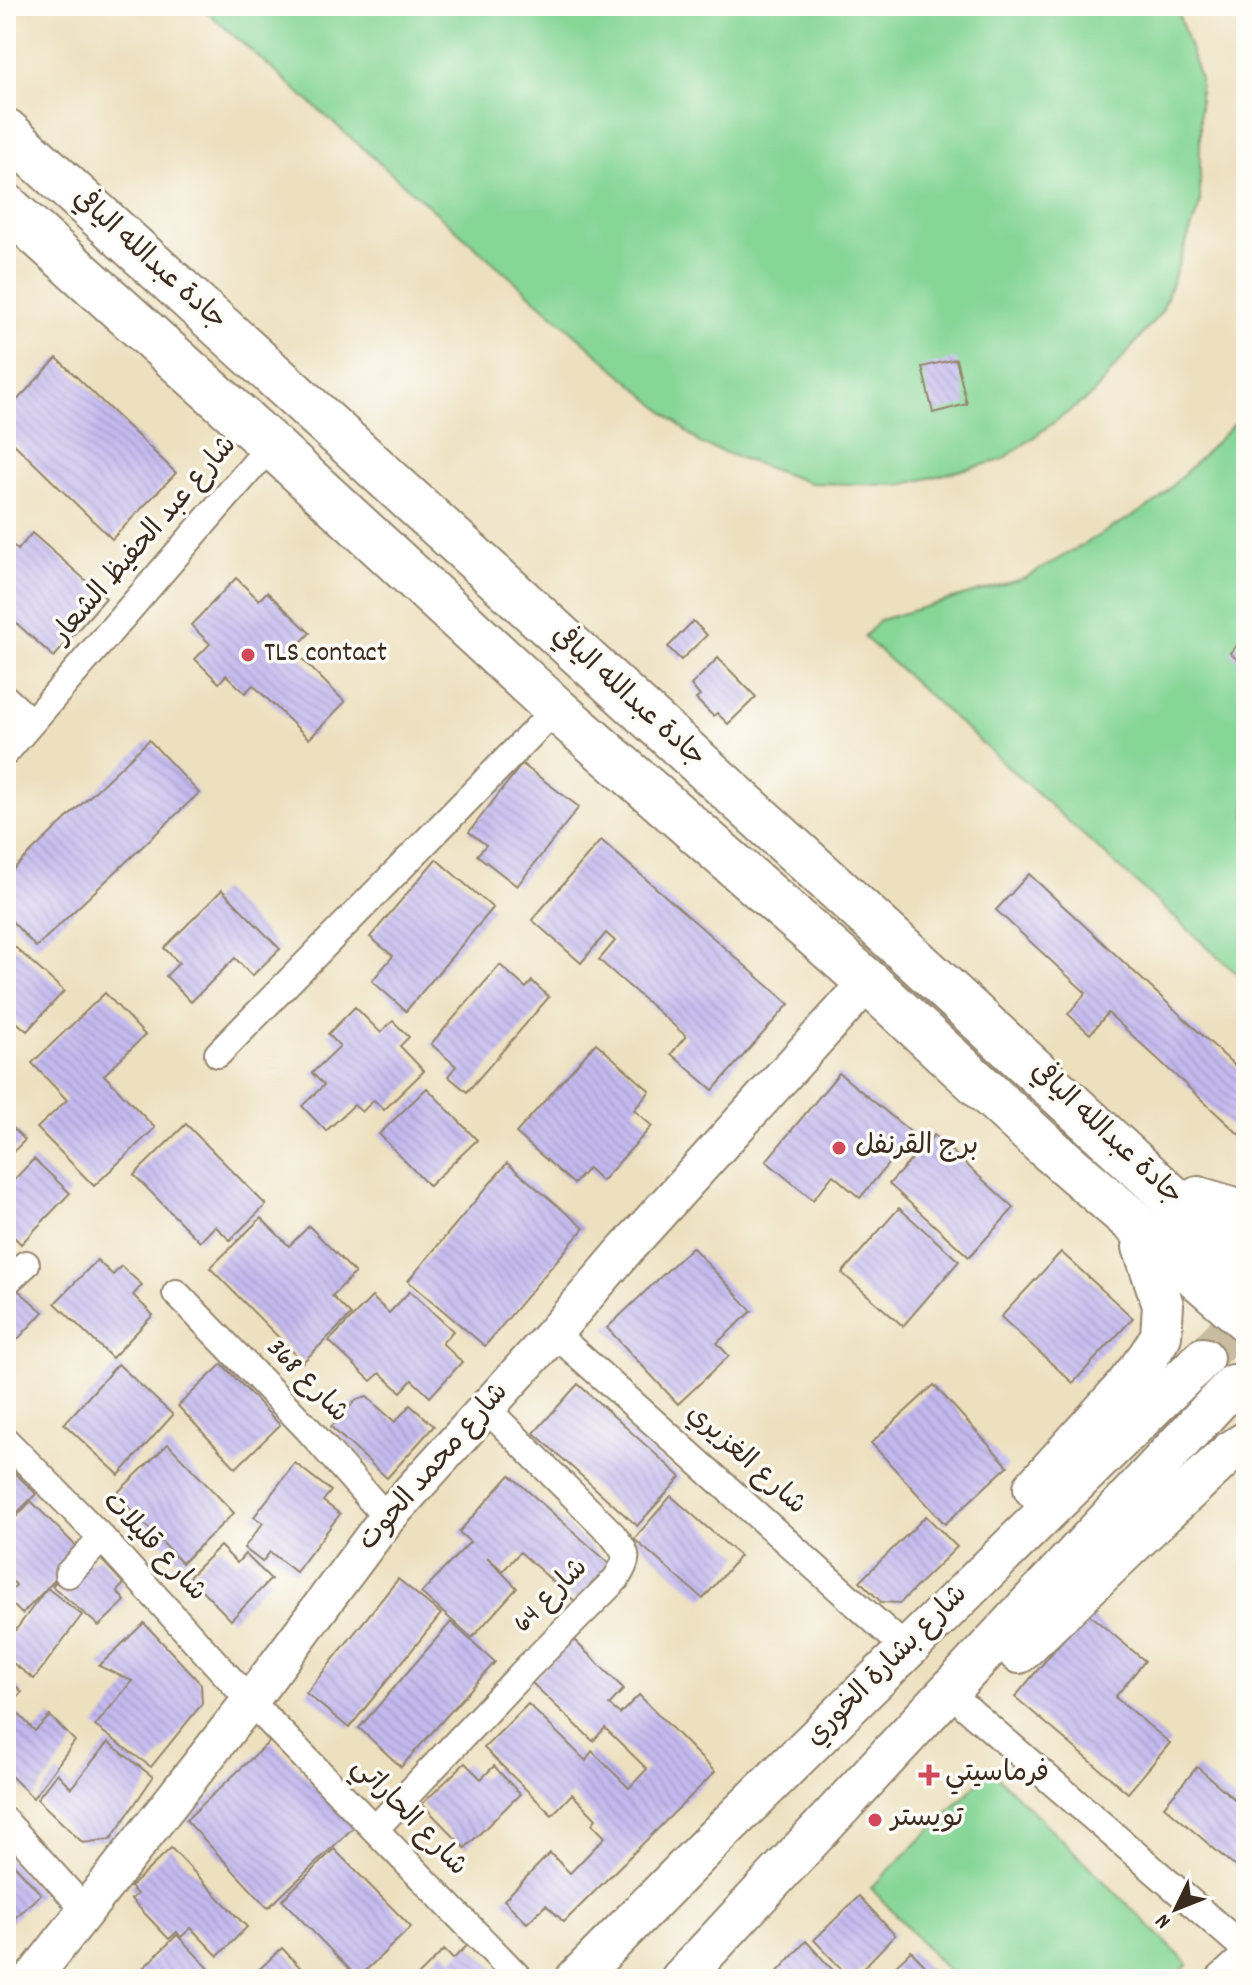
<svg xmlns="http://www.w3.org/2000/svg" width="1252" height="1985" viewBox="0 0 1252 1985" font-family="Dekko,'Playpen Sans Arabic',sans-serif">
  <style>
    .green { fill: #86d696; stroke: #60805a; stroke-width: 2 }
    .building { fill: url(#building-back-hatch) }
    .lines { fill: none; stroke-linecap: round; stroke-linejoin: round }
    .primary-tunnel { stroke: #c9bc9f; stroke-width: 40; stroke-dasharray: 40 20; stroke-linecap: butt }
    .street-casing { stroke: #94856e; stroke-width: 30 }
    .secondary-casing { stroke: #94856e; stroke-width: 40 }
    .primary-casing { stroke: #94856e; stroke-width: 44 }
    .highway-casing { stroke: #94856e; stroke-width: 48 }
    .street { stroke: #fff; stroke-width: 26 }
    .secondary { stroke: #fff; stroke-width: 36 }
    .primary { stroke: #fff; stroke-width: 40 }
    .highway { stroke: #fff; stroke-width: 44 }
    .poi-dot { fill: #d1495b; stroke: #fdfcf7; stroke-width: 3 }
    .labels { text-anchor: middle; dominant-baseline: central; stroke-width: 7; stroke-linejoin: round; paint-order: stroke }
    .street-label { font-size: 28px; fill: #3b2a1e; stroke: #fdfcf7 }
    .poi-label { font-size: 28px; fill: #3b2a1e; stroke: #fdfcf7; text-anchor: start }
  </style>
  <defs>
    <pattern id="building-back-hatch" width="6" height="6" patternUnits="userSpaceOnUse" patternTransform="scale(2)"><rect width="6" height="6" fill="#c3b9ee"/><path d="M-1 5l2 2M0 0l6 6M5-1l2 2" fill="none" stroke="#a89fcc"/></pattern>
  </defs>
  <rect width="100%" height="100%" fill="#fdfcf7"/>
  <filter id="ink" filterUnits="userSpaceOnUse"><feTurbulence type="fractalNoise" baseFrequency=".0125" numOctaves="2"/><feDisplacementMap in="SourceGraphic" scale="16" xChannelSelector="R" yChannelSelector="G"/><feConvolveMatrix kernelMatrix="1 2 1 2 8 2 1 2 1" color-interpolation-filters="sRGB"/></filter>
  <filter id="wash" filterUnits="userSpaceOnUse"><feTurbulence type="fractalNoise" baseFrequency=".006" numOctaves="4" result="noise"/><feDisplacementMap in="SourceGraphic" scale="32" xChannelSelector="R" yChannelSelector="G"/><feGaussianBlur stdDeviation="1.8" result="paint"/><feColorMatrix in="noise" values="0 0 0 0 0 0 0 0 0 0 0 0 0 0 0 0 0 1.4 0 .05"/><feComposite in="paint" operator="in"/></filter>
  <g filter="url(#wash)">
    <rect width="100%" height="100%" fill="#ede0bf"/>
    <g class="green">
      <path d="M200,6H1176L1200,79V204L1162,311L1093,394L1002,460L901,485L810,483L701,444Z"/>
      <path d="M1246,412V982L864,637L880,620L1025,578L1155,503Z"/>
      <path d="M991,1770L1188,1964L1172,1979H955L871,1888Z"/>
    </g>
    <g id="blocks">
      <g class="building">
        <path d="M57,358L176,473L112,539L6,436V412Z"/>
        <path d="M956,359L967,404L933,413L922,367Z"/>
        <path d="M32,533L106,598L54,657L6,614V539L18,550Z"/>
        <path d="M236,578L259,600L267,592L310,633L293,650L345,702L309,739L253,685L245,693L226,675L219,683L195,659L210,644L191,625Z"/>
        <path d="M693,621L707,635L681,660L668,647Z"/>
        <path d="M1246,635V668L1230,653Z"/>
        <path d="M718,658L756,697L728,724L717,713L713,716L696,699L700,696L691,685Z"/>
        <path d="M149,740L199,793L36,947L6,915V876Z"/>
        <path d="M522,764L579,807L517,886L477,855L486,845L469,832Z"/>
        <path d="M601,840L789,1004L713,1090L671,1054L686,1036L599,960L615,941L606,933L581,963L532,920Z"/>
        <path d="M436,859L493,908L406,1011L372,981L393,956L370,937Z"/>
        <path d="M1029,874L1246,1076V1133L1242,1137L1108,1013L1090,1034L1068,1014L1086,993L996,910Z"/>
        <path d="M222,890L280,949L252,976L235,958L191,1002L166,976L179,963L164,948Z"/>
        <path d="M6,939L64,991L27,1031L6,1013Z"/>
        <path d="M500,965L526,988L532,981L549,997L467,1092L448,1076L456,1066L431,1044Z"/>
        <path d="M105,993L145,1035L104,1075L155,1128L94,1186L37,1128L67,1100L32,1063Z"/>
        <path d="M355,1007L380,1032L393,1021L409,1037L400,1046L424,1071L384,1110L374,1100L362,1112L354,1105L326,1131L302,1106L324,1085L312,1073L340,1046L328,1034Z"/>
        <path d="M596,1043L650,1091L634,1110L652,1126L602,1181L588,1168L574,1184L516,1133Z"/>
        <path d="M839,1073L913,1134L860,1198L833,1175L813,1200L766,1161Z"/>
        <path d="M427,1088L477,1140L429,1186L379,1134Z"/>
        <path d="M6,1121L25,1140L6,1159Z"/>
        <path d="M186,1124L266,1205L230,1240L215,1226L200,1242L134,1175Z"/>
        <path d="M934,1135L1014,1208L969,1257L889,1184Z"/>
        <path d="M34,1159L70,1193L21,1244L6,1229V1188Z"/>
        <path d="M507,1163L584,1228L485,1346L408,1281Z"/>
        <path d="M899,1208L959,1261L903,1326L842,1273Z"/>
        <path d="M261,1218L289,1246L309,1226L355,1273L332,1296L351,1315L303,1362L210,1268Z"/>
        <path d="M692,1247L752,1311L717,1343L729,1356L678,1404L607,1328Z"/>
        <path d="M1061,1252L1133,1318L1073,1383L1001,1317Z"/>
        <path d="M97,1260L113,1275L121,1266L142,1285L133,1295L153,1315L112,1358L55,1303Z"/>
        <path d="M19,1277L25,1283L18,1290L43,1312L6,1352V1291Z"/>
        <path d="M410,1291L453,1331L442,1343L462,1362L430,1397L412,1380L401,1392L380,1373L371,1381L329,1341L372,1297L389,1313Z"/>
        <path d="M118,1364L173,1415L119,1475L64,1424Z"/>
        <path d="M222,1364L280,1425L236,1468L178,1406Z"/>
        <path d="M578,1384L681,1477L637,1526L534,1433Z"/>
        <path d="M934,1385L1008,1466L945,1524L871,1443Z"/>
        <path d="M367,1397L395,1422L410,1405L434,1426L387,1478L331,1427L356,1400Z"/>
        <path d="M168,1444L234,1513L182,1563L116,1494Z"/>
        <path d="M295,1463L331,1491L323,1501L340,1514L296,1572L270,1552L262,1562L244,1548L263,1523L254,1517Z"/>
        <path d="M6,1464L36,1494L6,1524Z"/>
        <path d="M510,1475L611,1565L577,1603L520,1552L503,1571L487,1557L517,1588L472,1638L421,1593L470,1542L459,1532Z"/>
        <path d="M671,1496L740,1556L703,1599L634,1539Z"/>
        <path d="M31,1501L82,1552L22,1614L6,1598V1595L16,1585L6,1575V1527Z"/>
        <path d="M926,1516L957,1547L900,1603L881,1602L860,1581Z"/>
        <path d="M220,1546L237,1563L245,1554L271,1579L231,1620L189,1577Z"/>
        <path d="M100,1558L124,1584L117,1591L125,1601L99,1626L52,1586L64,1573Z"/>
        <path d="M398,1579L441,1614L349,1728L306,1693Z"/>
        <path d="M47,1588L82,1615L34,1679L6,1658V1643Z"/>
        <path d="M1086,1612L1145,1661L1115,1697L1170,1743L1128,1793L1015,1697Z"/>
        <path d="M451,1622L495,1662L401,1767L359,1728Z"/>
        <path d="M144,1623L201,1684L202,1704L151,1767L95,1726L132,1681L99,1666Z"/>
        <path d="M573,1639L624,1689L609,1705L620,1714L639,1695L715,1772L564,1922L546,1905L527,1923L504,1900L550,1853L570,1873L605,1837L592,1824L596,1819L572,1794L552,1815L484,1748L528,1704L586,1761L592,1751L629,1788L647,1769L605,1728L593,1741L531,1682Z"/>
        <path d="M6,1676L22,1692L9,1704L35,1731L50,1716L75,1741L33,1798L6,1771Z"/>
        <path d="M271,1740L354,1827L268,1908L186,1820Z"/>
        <path d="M108,1742L153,1777L111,1839L83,1843L37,1799L57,1773L71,1788Z"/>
        <path d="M465,1763L481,1779L494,1766L520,1794L465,1848L422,1804Z"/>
        <path d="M1197,1767L1246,1809V1876L1164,1806Z"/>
        <path d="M171,1848L247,1927L218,1956L191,1928L181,1937L177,1932L169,1939L131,1899L137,1894L130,1887Z"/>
        <path d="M334,1849L411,1927L358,1978L282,1900Z"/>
        <path d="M6,1856L41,1894L6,1926Z"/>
        <path d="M859,1896L895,1935L853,1979H851L814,1940Z"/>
        <path d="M177,1935L219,1979H132Z"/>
        <path d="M806,1941L841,1979H771Z"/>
        <path d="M469,1944L504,1979H415L444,1950L453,1959Z"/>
        <path d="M282,1948L311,1979H253L251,1977Z"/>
        <path d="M911,1951L938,1979H897L900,1976L893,1968Z"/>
      </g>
    </g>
  </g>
  <g filter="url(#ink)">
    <use href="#blocks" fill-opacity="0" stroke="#94856e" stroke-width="2"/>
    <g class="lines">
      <path class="primary-tunnel" d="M1203,1358L1246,1313"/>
      <g class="street-casing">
        <g id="street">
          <path d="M6,699L31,722"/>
          <path d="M6,752L271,445"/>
          <path d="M218,1054L556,709"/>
          <path d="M6,1282L26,1264"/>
          <path d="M176,1293L308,1429L387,1518"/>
          <path d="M554,1333L893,1637"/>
          <path d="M6,1441L102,1538L250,1701L520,1979"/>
          <path d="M68,1574L102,1538"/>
          <path d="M967,1708L1246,1950"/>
          <path d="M6,1822L86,1911"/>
          <path d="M375,1829L529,1666L616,1579C630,1556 628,1555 612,1534L486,1408"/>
          <path d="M1219,1979L1246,1954"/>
        </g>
      </g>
      <g class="secondary-casing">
        <path id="secondary" d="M32,1979L250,1701L387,1518L554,1333L626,1249L868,982"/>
      </g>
      <g class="primary-casing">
        <g id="primary">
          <path d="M1198,1197L1239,1209H1246"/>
          <path d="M1034,1488L1125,1387L1148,1357L1161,1336L1163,1305L1143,1247"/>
          <path d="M1019,1653L1154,1523L1230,1452L1246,1442"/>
          <path d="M576,1979L714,1839L1203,1358"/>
          <path d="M681,1979L1233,1385"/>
        </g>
      </g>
      <g class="highway-casing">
        <g id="highway">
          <path d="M6,131L901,947L1246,1266"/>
          <path d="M6,206L271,445L556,709L868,982L1041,1142L1246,1319"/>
        </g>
      </g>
      <use href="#street" class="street"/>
      <use href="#secondary" class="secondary"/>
      <use href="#primary" class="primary"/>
      <use href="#highway" class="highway"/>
    </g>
  </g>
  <g class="poi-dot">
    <circle cx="248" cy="655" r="8"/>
    <circle cx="839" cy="1148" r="8"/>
    <path d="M925 1763h8v8h8v8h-8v8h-8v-8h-8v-8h8z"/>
    <circle cx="875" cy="1820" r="8"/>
  </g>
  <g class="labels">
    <g class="street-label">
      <text transform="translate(148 261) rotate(42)">جادة عبدالله اليافي</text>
      <text transform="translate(146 541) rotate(-49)">شارع عبد الحفيظ الشعار</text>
      <text transform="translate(627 698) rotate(42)">جادة عبدالله اليافي</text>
      <text transform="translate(1105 1135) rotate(43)">جادة عبدالله اليافي</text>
      <text transform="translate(306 1382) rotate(46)">شارع 368</text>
      <text transform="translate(745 1461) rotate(42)">شارع الغزيري</text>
      <text transform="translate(435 1468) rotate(-49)">شارع محمد الحوت</text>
      <text transform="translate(153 1548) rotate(47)">شارع قليلات</text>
      <text transform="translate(552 1597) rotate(-45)">شارع 64</text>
      <text transform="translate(888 1667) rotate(-45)">شارع بشارة الخوري</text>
      <text transform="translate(408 1818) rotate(46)">شارع الحاراتي</text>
    </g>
    <g class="poi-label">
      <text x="264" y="655">TLS contact</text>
      <text x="855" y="1148">برج القرنفل</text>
      <text x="945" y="1775">فرماسيتي</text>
      <text x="891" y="1820">تويستر</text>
    </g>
  </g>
  <rect width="1252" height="1985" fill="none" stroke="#fdfcf7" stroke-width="32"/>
  <g transform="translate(1176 1909) rotate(227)" stroke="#fdfcf7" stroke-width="6" paint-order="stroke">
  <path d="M0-6L14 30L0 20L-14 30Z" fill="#3b2a1e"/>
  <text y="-12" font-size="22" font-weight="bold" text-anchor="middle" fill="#3b2a1e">N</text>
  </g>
</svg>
